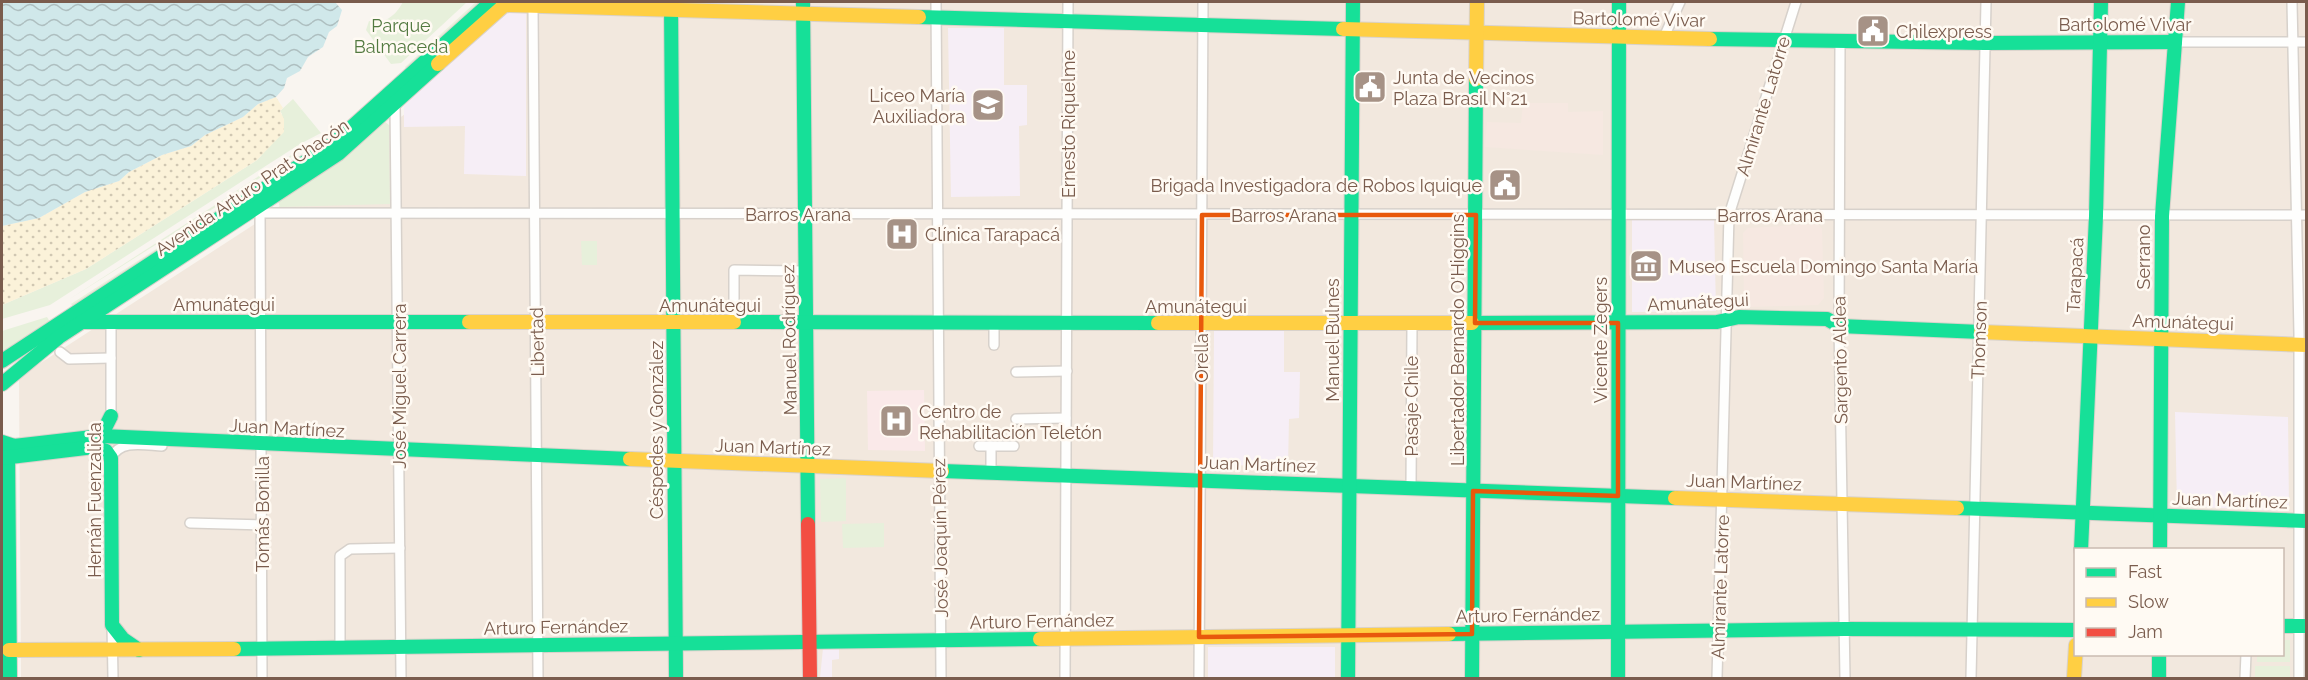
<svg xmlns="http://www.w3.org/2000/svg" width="2308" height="680" viewBox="0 0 2308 680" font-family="Raleway,sans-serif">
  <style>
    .residential { fill: #f2e8de; fill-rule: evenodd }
    .commercial { fill: #f6e8e1 }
    .education { fill: #f6eef6 }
    .medical { fill: #fae9e9 }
    .green { fill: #e7f0db }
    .sand { fill: url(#sand-dots) }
    .water { fill: url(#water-waves) }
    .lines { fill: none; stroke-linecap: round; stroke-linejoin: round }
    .street-casing { stroke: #d7d1cb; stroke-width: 12 }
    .fast-casing { stroke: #d9d2cb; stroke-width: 16 }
    .slow-casing { stroke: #d9d2cb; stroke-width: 16 }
    .jam-casing { stroke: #d9d2cb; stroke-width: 16 }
    .street { stroke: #fefefd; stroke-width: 9 }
    .fast { stroke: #16e098; stroke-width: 14 }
    .slow { stroke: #ffcf43; stroke-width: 14 }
    .jam { stroke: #f24e42; stroke-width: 14 }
    .marked { fill: none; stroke: #e8590c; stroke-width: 4.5; stroke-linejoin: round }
    .labels { text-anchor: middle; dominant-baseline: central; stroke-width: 5; stroke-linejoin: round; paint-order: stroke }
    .street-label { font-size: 18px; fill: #7a5c4d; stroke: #fffaf3 }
    .park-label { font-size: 18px; fill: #537a41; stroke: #fffaf3 }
    .poi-label { font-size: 18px; fill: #7a5c4d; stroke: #fffaf3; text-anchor: start }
  </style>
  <defs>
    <pattern id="sand-dots" width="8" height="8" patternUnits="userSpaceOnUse" patternTransform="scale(1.5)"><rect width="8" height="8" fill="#fbf2d9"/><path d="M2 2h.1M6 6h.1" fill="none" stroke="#d0c7b2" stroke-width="1.8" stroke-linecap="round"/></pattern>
    <pattern id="water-waves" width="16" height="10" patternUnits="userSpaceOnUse" patternTransform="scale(1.5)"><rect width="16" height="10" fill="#d0e8ea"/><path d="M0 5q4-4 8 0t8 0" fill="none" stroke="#aebfc0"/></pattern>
  </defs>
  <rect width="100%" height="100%" fill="#f9f5f0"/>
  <path class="residential" d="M525,2H2306V678H21L19,377L258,222L424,100ZM2076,550H2282V654H2076Z"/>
  <g class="commercial">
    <path d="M1523,103H1568V112L1603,111V155L1485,147L1487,122L1521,123Z"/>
    <path d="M1818,224L1822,229L1824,298L1818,305L1749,307L1744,301L1743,233L1748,228Z"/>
  </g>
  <g class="education">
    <path d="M526,12V176L464,174L465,126L404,127V106L502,13Z"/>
    <path d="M948,28H1004V85H1027V125L1019,126L1020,196L951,197Z"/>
    <path d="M1632,219L1714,220L1716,311L1632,312Z"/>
    <path d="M1214,331H1284V372H1300L1299,418L1289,419L1288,466L1213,465Z"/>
    <path d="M2175,412L2288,417L2289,511L2177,506Z"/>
    <rect x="1208" y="647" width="127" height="31"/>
    <path d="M823,648H839V659L832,660V678H820Z"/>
  </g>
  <path class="medical" d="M924,390L925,451L868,450L867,391Z"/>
  <g class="green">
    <path d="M403,2H467L401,63L391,64L366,30L369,21C385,25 396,15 403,2Z"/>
    <path d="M476,2H483L408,71L405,67Z"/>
    <path d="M293,99L321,133L300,144L50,305L2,319V305L86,269L257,160L261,156L282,114L280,111Z"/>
    <path d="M385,122L389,125L390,204L280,207L278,201Z"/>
    <path d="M313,141L314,142L234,195L233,193Z"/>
    <path d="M229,196L230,198L68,300Z"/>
    <path d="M232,200L235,204L74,308L71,304Z"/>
    <path d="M581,241H597V265H582Z"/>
    <path d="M47,317L50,322L2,353V331Z"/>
    <path d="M846,478V521L821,522L820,479Z"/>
    <path d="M884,523V547L843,548L842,524Z"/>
    <path d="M2283,640H2290V662H2257V655L2282,654Z"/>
    <rect x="2255" y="666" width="35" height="12"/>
  </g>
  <path class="sand" d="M276,97L283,108L280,111L284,119V132L257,160L86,269L2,305V226L39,218L85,192L119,181L129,172L162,155L191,146L205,135L243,117L258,104Z"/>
  <path class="water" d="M2,2H335L342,10L337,26L329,32L323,47L308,57L300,71L287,78L284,88L276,97L258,104L243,117L205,135L191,146L162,155L129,172L119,181L85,192L39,218L2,226Z"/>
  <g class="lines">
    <g class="street-casing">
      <g id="street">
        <path d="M936,2L941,678"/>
        <path d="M2292,2L2299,334V678"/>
        <path d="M533,6L538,678"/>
        <path d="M1664,37L1680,2"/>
        <path d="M1840,41L1839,326L1845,678"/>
        <path d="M2175,42H2306"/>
        <path d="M392,103L395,105L401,678"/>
        <path d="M260,208L262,678"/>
        <path d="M261,213L2306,215"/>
        <path d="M111,322V420"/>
        <path d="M734,324V270L806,271"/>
        <path d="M994,345V324"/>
        <path d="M60,352L69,359L111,358"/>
        <path d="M1016,372L1067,371"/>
        <path d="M1016,419L1066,418"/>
        <path d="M979,446H1014"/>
        <path d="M991,446V473"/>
        <path d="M111,458C120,439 144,445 162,446"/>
        <path d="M1411,488L1412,323"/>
        <path d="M190,523L262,525"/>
        <path d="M112,625L113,678"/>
        <path d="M340,648V556L350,549L400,548"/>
        <path d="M1065,678L1068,2"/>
        <path d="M1199,678L1203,2"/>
        <path d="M1717,678L1729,215L1796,2"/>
        <path d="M1971,678L1986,2"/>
        <path d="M2245,678L2246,654"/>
      </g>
    </g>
    <g class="fast-casing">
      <g id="fast">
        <path d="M671,2L676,678"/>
        <path d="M803,2L808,524"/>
        <path d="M919,17L1343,29"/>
        <path d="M1710,39L1985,43L2175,42"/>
        <path d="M82,322H469"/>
        <path d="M734,322L1158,323"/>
        <path d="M1472,323L1717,322L1739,317L1827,319L1839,326L1981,332"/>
        <path d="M2,361L334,143L491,2"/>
        <path d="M2,384L59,337L338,154L438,64"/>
        <path d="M101,436L111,416"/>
        <path d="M2,442L14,446L101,436L630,459"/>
        <path d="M8,450L10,678"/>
        <path d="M2,458L94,447L106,451L111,458L112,625L123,639L139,650"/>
        <path d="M942,471L1675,498"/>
        <path d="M1957,508L2306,521"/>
        <path d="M2081,550L2096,216L2101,2"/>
        <path d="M2160,550L2162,216L2178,2"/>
        <path d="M2282,626H2306"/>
        <path d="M1449,634L1845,629L2076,630"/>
        <path d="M234,649L1040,639"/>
        <path d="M2159,654V678"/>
        <path d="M1348,678L1353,2"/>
        <path d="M1472,678L1476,79"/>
        <path d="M1618,678L1619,2"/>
      </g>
    </g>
    <g class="slow-casing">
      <g id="slow">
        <path d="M504,5L919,17"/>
        <path d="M1343,29L1710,39"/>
        <path d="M438,64L508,2"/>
        <path d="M1476,79L1477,2"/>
        <path d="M469,322H734"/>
        <path d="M1158,323H1472"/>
        <path d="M1981,332L2306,345"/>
        <path d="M630,459L942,471"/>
        <path d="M1675,498L1957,508"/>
        <path d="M1040,639L1449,634"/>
        <path d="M9,650L234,649"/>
        <path d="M2074,678L2076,645"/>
      </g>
    </g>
    <g class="jam-casing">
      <path id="jam" d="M808,524L810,678"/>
    </g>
    <use href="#street" class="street"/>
    <use href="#fast" class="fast"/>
    <use href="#slow" class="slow"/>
    <use href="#jam" class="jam"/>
  </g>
  <path class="marked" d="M1202,215H1476L1475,323H1618V496L1473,491L1472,634L1199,637Z"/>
  <defs>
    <g id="civic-square" transform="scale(1.725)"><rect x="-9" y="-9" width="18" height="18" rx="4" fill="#a69286" stroke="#fffaf3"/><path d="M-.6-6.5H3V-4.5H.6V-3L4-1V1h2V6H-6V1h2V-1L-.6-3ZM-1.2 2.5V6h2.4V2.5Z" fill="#fff"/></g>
    <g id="school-square" transform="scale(1.725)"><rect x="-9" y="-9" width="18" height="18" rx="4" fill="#a69286" stroke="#fffaf3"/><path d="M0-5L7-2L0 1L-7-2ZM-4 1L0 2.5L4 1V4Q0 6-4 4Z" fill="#fff"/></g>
    <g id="hospital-square" transform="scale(1.725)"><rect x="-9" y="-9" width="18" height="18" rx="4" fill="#a69286" stroke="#fffaf3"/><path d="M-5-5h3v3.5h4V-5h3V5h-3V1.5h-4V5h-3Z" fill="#fff"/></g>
    <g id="museum-square" transform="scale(1.725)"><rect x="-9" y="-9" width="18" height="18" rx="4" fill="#a69286" stroke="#fffaf3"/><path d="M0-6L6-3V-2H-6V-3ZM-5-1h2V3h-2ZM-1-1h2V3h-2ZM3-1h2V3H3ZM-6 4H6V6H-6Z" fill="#fff"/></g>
  </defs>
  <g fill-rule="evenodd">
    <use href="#civic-square" x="1873" y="31"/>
    <use href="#civic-square" x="1370" y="87"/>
    <use href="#school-square" x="988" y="105"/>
    <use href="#civic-square" x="1505" y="185"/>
    <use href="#hospital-square" x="902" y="234"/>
    <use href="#museum-square" x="1646" y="266"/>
    <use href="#hospital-square" x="896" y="421"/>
  </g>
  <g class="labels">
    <g class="street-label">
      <text transform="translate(1639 19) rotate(1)">Bartolomé Vivar</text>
      <text x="2125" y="24">Bartolomé Vivar</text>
      <text transform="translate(1763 106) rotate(-73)">Almirante Latorre</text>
      <text transform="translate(1068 124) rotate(-90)">Ernesto Riquelme</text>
      <text transform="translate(252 187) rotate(-34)">Avenida Arturo Prat Chacón</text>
      <text x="798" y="214">Barros Arana</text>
      <text x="1284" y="215">Barros Arana</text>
      <text x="1770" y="215">Barros Arana</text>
      <text transform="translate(2143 257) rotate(-90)">Serrano</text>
      <text transform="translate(2075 275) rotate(-87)">Tarapacá</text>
      <text transform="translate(1698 302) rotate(-3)">Amunátegui</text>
      <text x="224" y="304">Amunátegui</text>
      <text x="710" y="305">Amunátegui</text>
      <text x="1196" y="306">Amunátegui</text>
      <text transform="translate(2183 322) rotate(2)">Amunátegui</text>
      <text transform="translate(789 340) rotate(-91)">Manuel Rodríguez</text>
      <text transform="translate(1332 340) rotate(-90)">Manuel Bulnes</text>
      <text transform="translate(1457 340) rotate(-90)">Libertador Bernardo O'Higgins</text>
      <text transform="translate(1600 340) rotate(-90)">Vicente Zegers</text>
      <text transform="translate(1979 340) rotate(-88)">Thomson</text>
      <text transform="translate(537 342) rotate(-91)">Libertad</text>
      <text transform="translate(1201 358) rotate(-90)">Orella</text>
      <text transform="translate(1840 360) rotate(-91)">Sargento Aldea</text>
      <text transform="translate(399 386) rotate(-90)">José Miguel Carrera</text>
      <text transform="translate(1411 406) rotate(-90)">Pasaje Chile</text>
      <text transform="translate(287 428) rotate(3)">Juan Martínez</text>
      <text transform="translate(656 430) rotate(-90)">Céspedes y González</text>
      <text transform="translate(773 447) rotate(2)">Juan Martínez</text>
      <text transform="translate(1258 464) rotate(2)">Juan Martínez</text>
      <text transform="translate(1744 482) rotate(2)">Juan Martínez</text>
      <text transform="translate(94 500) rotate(-90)">Hernán Fuenzalida</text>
      <text transform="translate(2230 500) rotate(2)">Juan Martínez</text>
      <text transform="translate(262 514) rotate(-90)">Tomás Bonilla</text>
      <text transform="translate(940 538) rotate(-91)">José Joaquín Pérez</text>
      <text transform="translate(1720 587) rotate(-88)">Almirante Latorre</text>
      <text transform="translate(1528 615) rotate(-1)">Arturo Fernández</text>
      <text transform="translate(1042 621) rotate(-1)">Arturo Fernández</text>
      <text transform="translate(556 627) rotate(-1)">Arturo Fernández</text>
    </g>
    <g class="park-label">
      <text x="401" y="25">Parque<tspan x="401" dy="21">Balmaceda</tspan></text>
    </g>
    <g class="poi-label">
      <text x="1896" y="31">Chilexpress</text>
      <text x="1393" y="77">Junta de Vecinos<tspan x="1393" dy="21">Plaza Brasil N°21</tspan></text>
      <text x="965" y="95" text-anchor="end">Liceo María<tspan x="965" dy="21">Auxiliadora</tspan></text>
      <text x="1482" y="185" text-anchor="end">Brigada Investigadora de Robos Iquique</text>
      <text x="925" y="234">Clínica Tarapacá</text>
      <text x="1669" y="266">Museo Escuela Domingo Santa María</text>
      <text x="919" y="411">Centro de<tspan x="919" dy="21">Rehabilitación Teletón</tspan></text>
    </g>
  </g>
  <rect width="2308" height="680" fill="none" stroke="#7a5c4d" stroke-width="6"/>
  <rect x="2074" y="548" width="210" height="108" fill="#fffaf3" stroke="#cabbb1" stroke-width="1.5"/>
  <rect x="2086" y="568" width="30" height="9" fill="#16e098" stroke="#cabbb1" stroke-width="1.5"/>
  <text x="2128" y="578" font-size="18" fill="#7a5c4d">Fast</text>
  <rect x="2086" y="598" width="30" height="9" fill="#ffcf43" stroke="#cabbb1" stroke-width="1.5"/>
  <text x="2128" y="608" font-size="18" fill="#7a5c4d">Slow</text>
  <rect x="2086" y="628" width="30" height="9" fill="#f24e42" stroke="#cabbb1" stroke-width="1.5"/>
  <text x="2128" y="638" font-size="18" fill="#7a5c4d">Jam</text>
</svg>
